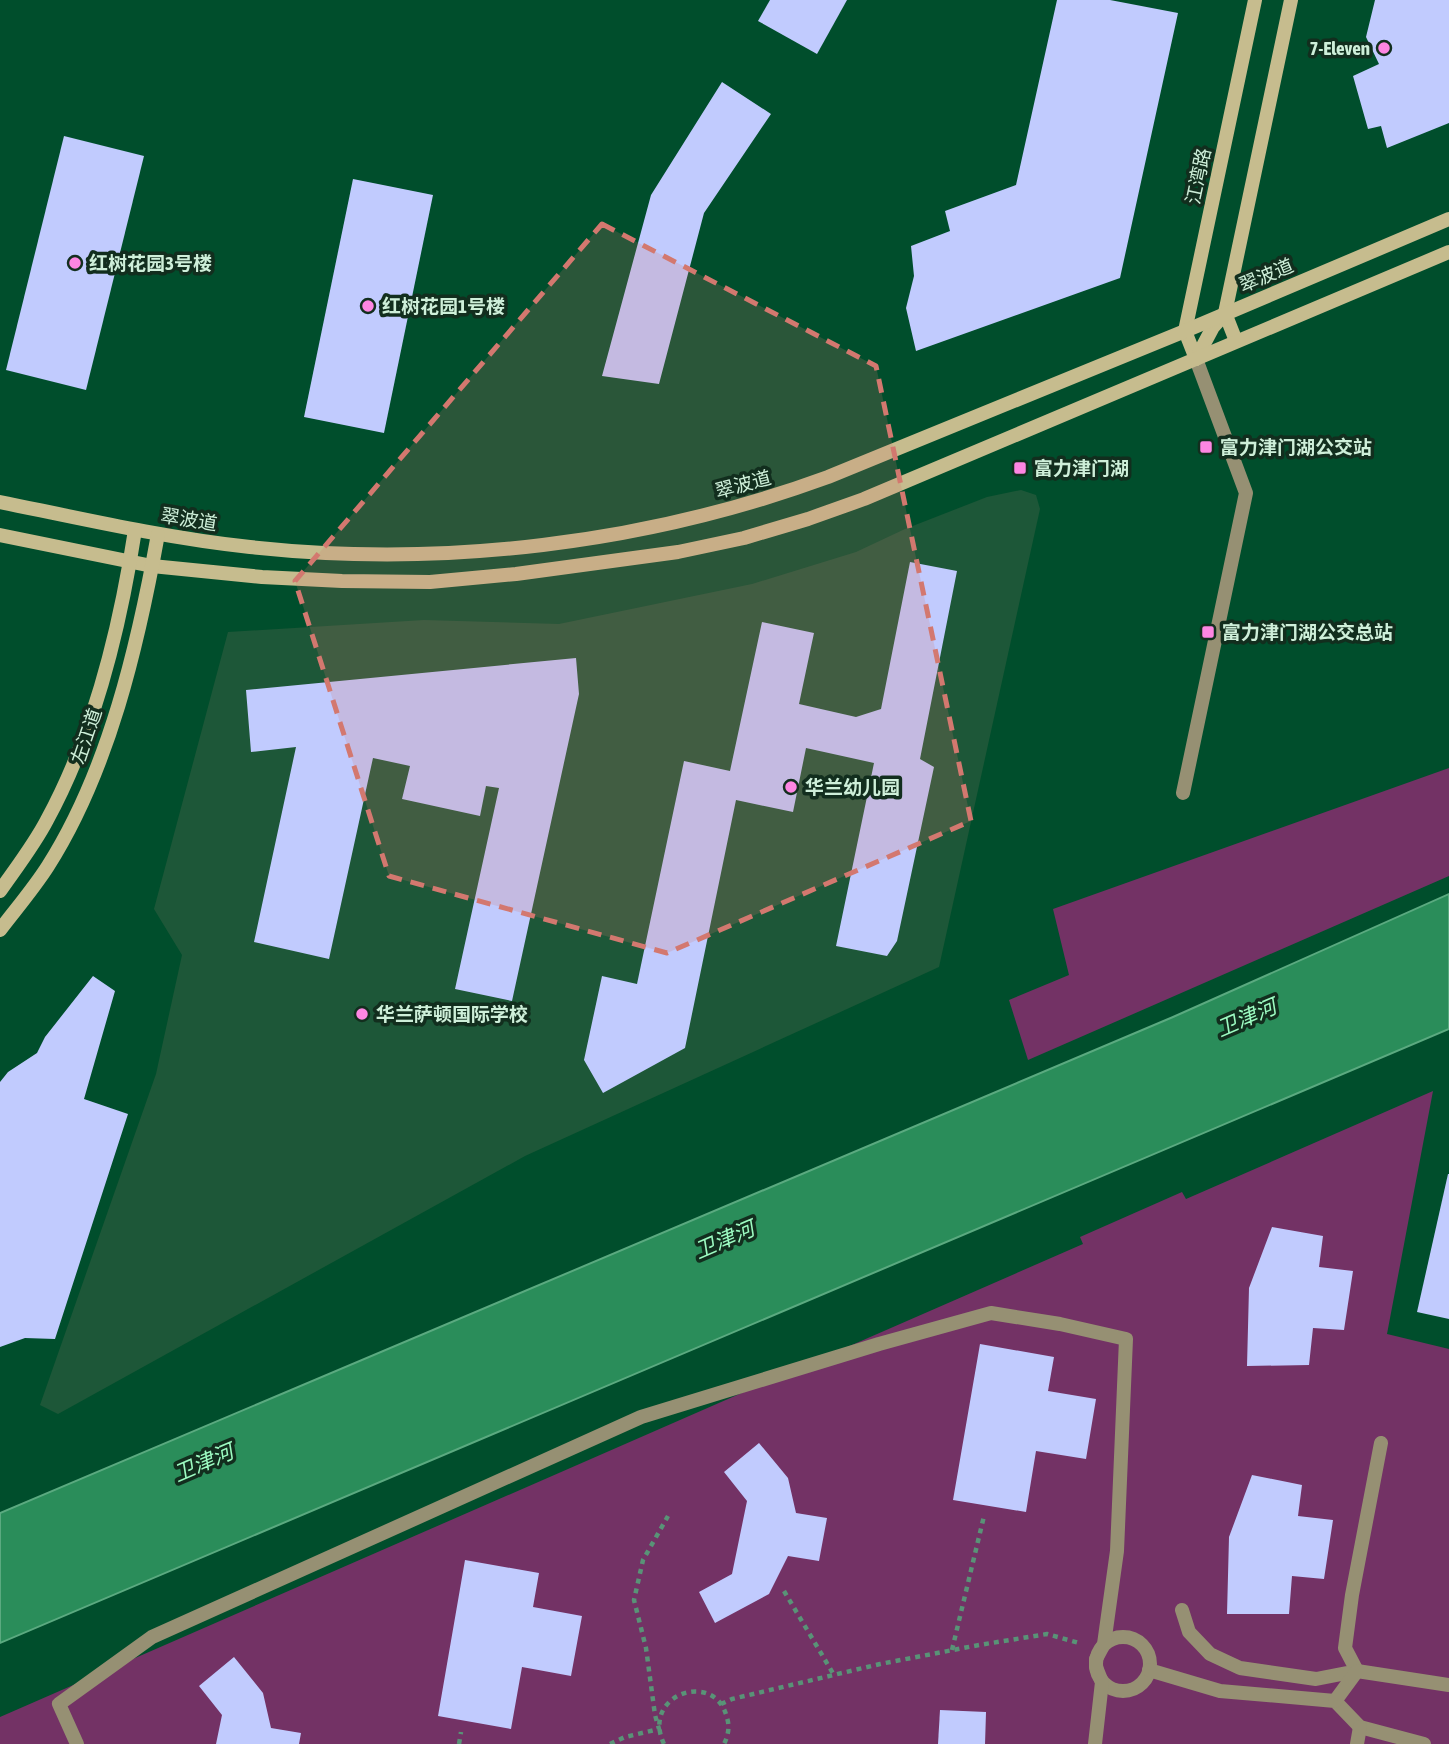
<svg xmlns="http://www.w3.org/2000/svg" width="1449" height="1744" viewBox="0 0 1449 1744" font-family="'Asap Condensed','Noto Sans SC',sans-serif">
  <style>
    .built { fill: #1d5738 }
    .green { fill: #733265 }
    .water { fill: #2a8d5a; stroke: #5baa80; stroke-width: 2 }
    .building { fill: #c1cbfe }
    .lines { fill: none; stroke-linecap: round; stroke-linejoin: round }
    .path { stroke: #599377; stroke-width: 4.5; stroke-dasharray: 5 5; stroke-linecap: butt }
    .lane { stroke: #969073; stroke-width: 14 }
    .secondary { stroke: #c6bc8e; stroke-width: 14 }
    .marked { fill: #d3786f; fill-opacity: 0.2; stroke: #d3786f; stroke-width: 5; stroke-dasharray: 14 9; stroke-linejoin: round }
    .poi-dot { fill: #fd86e2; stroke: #122e1e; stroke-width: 2.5 }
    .labels { text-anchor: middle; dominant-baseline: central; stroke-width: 7; stroke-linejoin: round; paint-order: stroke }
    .poi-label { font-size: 19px; font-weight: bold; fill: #ceefd9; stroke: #122e1e; text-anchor: start }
    .street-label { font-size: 19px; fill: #ceefd9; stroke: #122e1e }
    .water-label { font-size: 21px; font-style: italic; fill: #9dfcc2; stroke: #122e1e }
  </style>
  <rect width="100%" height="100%" fill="#004e2c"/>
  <path class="built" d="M1021,490L1036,495L1040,509L939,967L525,1156L58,1414L40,1405L156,1074L182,955L154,909L228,632L424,620L559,624L752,584L856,552L905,529L987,497Z"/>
  <g class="green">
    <path d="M1449,768V876L1028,1060L1009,1000L1069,975L1053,909Z"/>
    <path d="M1433,1091L1387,1334L1449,1349V1744H0V1717L1083,1244L1080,1237L1182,1192L1186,1199Z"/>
  </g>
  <path class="water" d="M1449,894V1029L0,1643V1513L1173,1017Z"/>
  <g class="building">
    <path d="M770,0H847L817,54L758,21Z"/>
    <path d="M1057,0H1110L1178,13L1120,278L916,351L906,308L914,276L911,246L950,231L945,211L1016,185Z"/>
    <path d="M1375,0H1449V123L1387,148L1381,126L1368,129L1353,76L1379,64L1366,37Z"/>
    <path d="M722,82L771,114L704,213L659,384L602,376L651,195Z"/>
    <path d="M64,136L144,156L86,390L6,370Z"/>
    <path d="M353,179L433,195L384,433L304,417Z"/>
    <path d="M910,562L957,571L920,759L934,767L897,941L887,956L836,946L874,763L806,748L793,812L736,800L685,1048L603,1093L584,1060L602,976L637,984L684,761L730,771L762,622L814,633L799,704L856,717L881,709Z"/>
    <path d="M576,658L579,694L512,1001L455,989L499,788L486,786L480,816L402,799L410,766L373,758L329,959L254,942L296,747L251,752L246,690Z"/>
    <path d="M93,976L115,991L84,1099L128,1114L55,1339L25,1338L0,1347V1082L8,1072L37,1053L45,1037Z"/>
    <path d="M1448,1174H1449V1319L1417,1312Z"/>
    <path d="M1272,1227L1323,1236L1319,1267L1353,1271L1344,1330L1313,1328L1309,1365L1247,1366L1249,1288Z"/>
    <path d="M980,1344L1054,1357L1048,1391L1096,1399L1086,1459L1036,1451L1026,1512L953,1500Z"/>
    <path d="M759,1443L788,1478L796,1513L827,1518L819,1561L788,1556L769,1594L715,1623L699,1592L732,1574L747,1501L724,1472Z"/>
    <path d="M1252,1475L1302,1485L1298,1516L1333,1520L1324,1579L1292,1576L1289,1614H1227L1229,1537Z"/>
    <path d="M465,1560L539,1573L533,1607L582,1616L571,1676L522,1667L511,1729L438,1716Z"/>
    <path d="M234,1657L263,1693L271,1728L301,1733L299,1744H216L222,1715L199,1686Z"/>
    <path d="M940,1710L986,1712L985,1744H938Z"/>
  </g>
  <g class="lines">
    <g class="path">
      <path d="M784,1591L834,1675"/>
      <path d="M952,1650L984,1516"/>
      <path d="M721,1704L732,1699L880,1664L979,1645L1047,1634L1079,1643"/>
      <path d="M459,1744L461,1732"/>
      <path d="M610,1744L625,1737L659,1729L655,1715L646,1648L634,1600L643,1560L668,1516"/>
      <path d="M664,1744C640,1694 716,1669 727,1718C730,1727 728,1736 724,1744"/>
    </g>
    <g class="lane">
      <path d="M1183,793L1246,493L1196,359"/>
      <path d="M1182,1610L1189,1632L1210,1654L1240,1668L1316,1679L1357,1671L1345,1648L1352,1595L1381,1443"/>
      <circle cx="1123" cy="1664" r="27"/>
      <path d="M1149,1670L1220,1691L1335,1701L1360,1727L1424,1744"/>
      <path d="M1335,1701L1357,1671L1449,1685"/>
      <path d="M77,1744L59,1704L152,1637L641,1417L879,1344L991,1313L1060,1324L1126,1339L1117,1551L1104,1644L1096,1659V1667L1102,1682L1095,1744"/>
      <path d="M1357,1744L1360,1727"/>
    </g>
    <g class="secondary">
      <path d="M1236,341L1225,313L1291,0"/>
      <path d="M1196,359L1185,331L1255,0"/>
      <path d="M1196,359L1213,327L1222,317"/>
      <path d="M0,502C83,519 166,538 250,547C443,568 645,544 828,477L1185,331L1449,219"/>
      <path d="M0,535L152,566L262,577L342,581L430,582L516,574L678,552L744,538L808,519L864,499L1449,252"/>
      <path d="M0,891C16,868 34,845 47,820C95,732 120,628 135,530"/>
      <path d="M0,930C16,909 34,888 48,866C109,770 138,645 158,534"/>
    </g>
  </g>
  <path class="marked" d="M602,224L876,366L971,821L667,953L389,876L295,581Z"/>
  <g class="poi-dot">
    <circle cx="1384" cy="48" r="7"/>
    <circle cx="75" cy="263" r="7"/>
    <circle cx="368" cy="306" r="7"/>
    <rect x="1199" y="440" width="14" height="14" rx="3.5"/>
    <rect x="1013" y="461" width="14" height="14" rx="3.5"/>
    <rect x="1201" y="625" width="14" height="14" rx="3.5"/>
    <circle cx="791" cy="787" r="7"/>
    <circle cx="362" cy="1014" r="7"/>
  </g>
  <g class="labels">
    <g class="poi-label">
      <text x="1370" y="48" text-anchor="end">7-Eleven</text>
      <text x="89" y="263">红树花园3号楼</text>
      <text x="382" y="306">红树花园1号楼</text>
      <text x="1220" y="447">富力津门湖公交站</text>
      <text x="1034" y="468">富力津门湖</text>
      <text x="1222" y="632">富力津门湖公交总站</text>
      <text x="805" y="787">华兰幼儿园</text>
      <text x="376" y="1014">华兰萨顿国际学校</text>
    </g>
    <g class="street-label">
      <text transform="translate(1198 176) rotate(-78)">江湾路</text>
      <text transform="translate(1266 275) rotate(-23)">翠波道</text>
      <text transform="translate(743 484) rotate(-15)">翠波道</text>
      <text transform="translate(189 519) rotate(9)">翠波道</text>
      <text transform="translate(86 736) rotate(-71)">左江道</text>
    </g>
    <g class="water-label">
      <text transform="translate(1246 1017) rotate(-23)">卫津河</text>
      <text transform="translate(724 1239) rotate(-23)">卫津河</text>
      <text transform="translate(203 1462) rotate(-23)">卫津河</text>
    </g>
  </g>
</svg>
